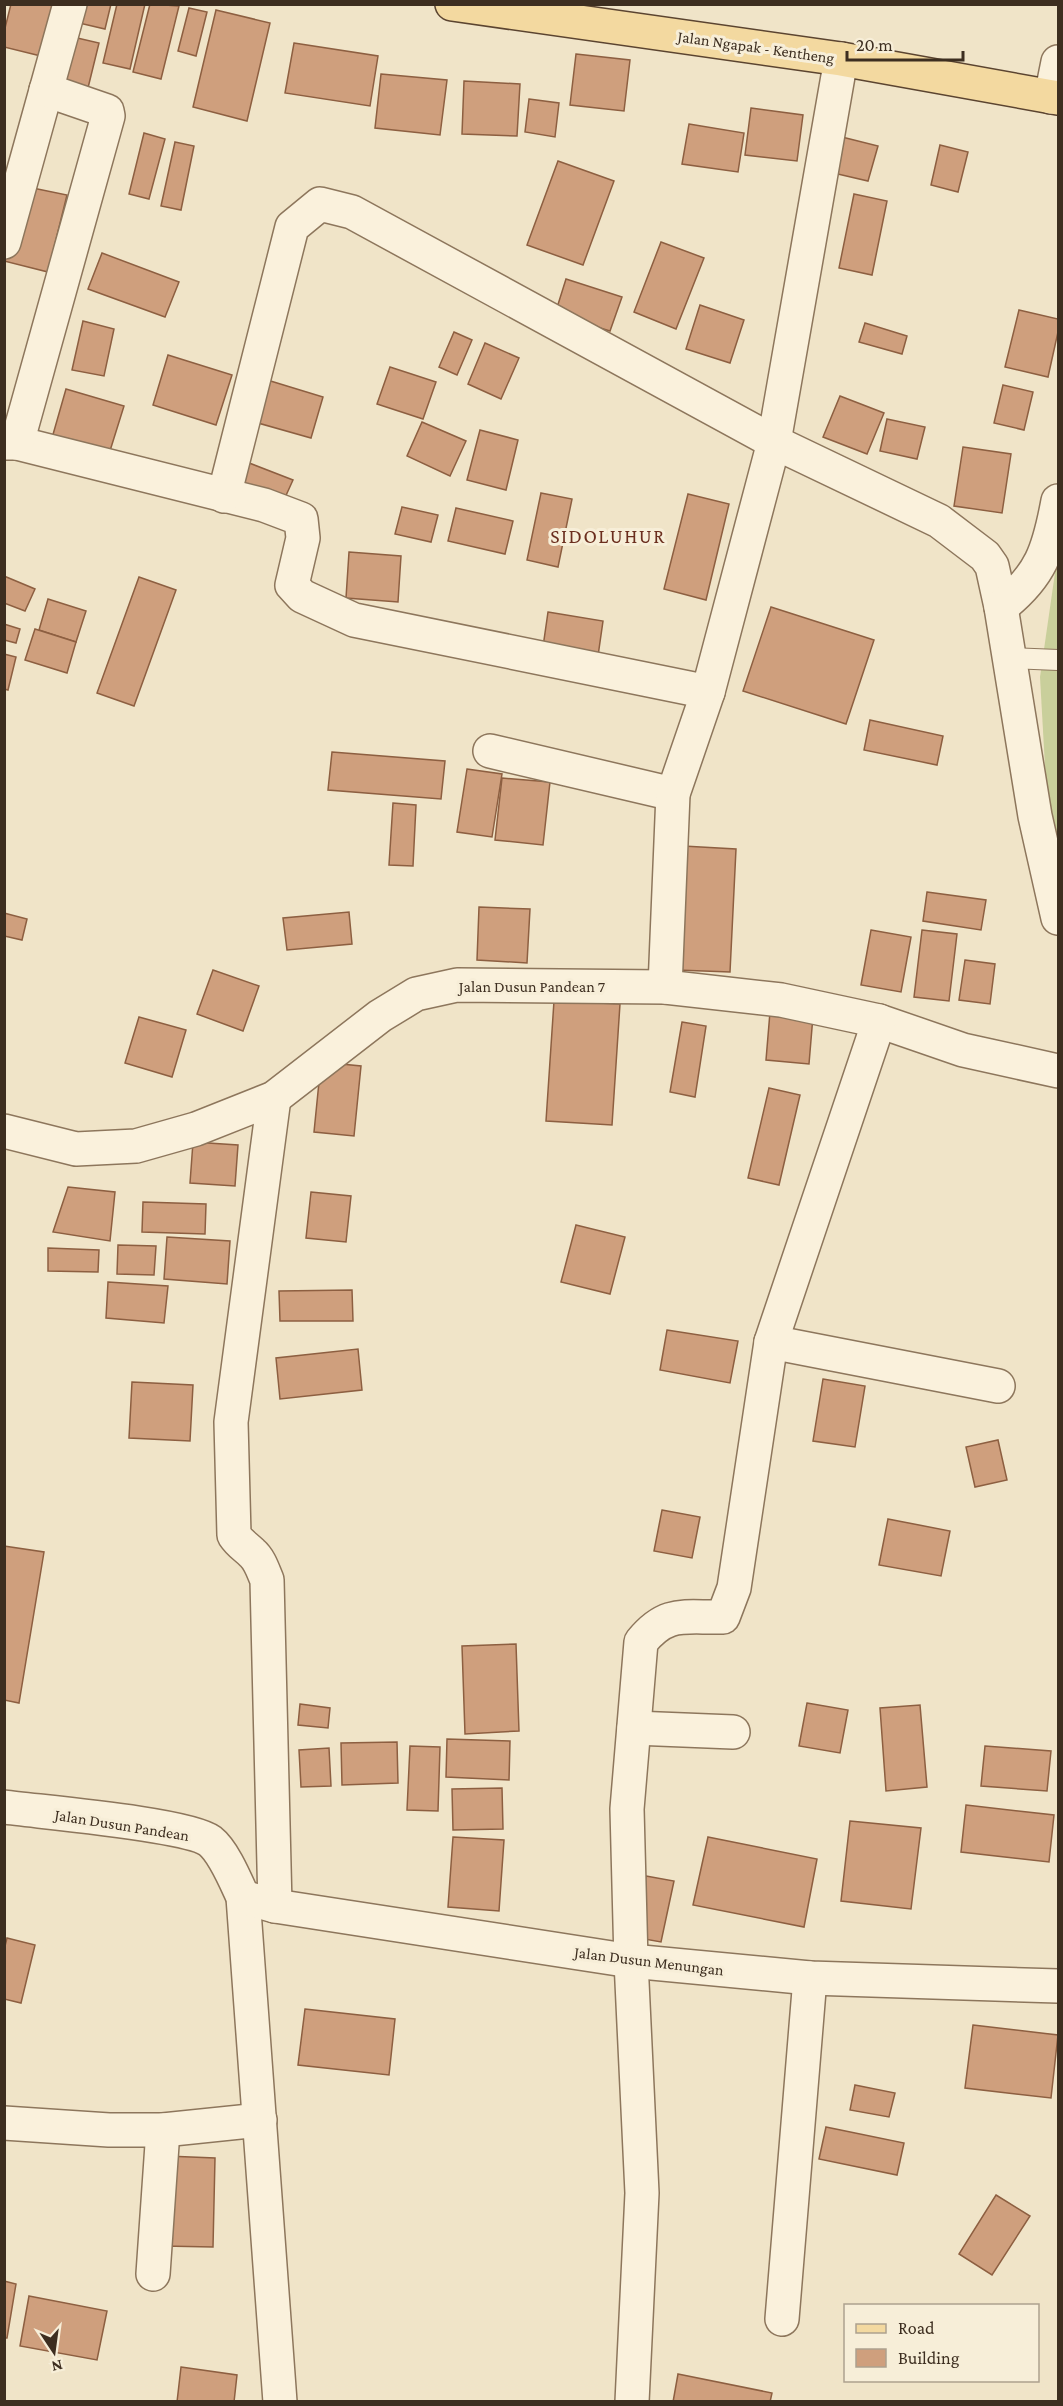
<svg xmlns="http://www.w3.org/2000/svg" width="1063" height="2406" viewBox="0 0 1063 2406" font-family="'Crimson Pro',serif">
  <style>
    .green { fill: #c9cf9b }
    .building { fill: #cf9f7d; stroke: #8d5f41; stroke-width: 1.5 }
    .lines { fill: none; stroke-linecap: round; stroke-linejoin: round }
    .lane-casing { stroke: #8d765c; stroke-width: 22 }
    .street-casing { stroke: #8d765c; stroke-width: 36 }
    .primary-casing { stroke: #5b4430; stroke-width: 36 }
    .lane { stroke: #faf1dc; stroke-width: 20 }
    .street { stroke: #faf1dc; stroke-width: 33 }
    .primary { stroke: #f3d9a0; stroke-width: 33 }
    .labels { text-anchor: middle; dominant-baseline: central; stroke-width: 6; stroke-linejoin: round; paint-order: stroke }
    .street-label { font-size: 16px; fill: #3d2e20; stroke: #f7eed8 }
    .quarter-label { font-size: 20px; letter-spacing: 1.5px; fill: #6b2e1e; stroke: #f7eed8 }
  </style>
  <rect width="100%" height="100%" fill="#f0e4c8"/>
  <path class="green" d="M1058,552V872L1046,784L1040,677Z"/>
  <g class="building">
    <path d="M11,4H62L49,58L4,47V32Z"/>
    <path d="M83,4H111L105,29L79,23Z"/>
    <path d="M117,4H145L130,69L103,63Z"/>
    <path d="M150,4L179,6L161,79L133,72Z"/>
    <path d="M189,8L207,12L196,56L178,51Z"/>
    <path d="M216,10L270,23L247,121L193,107Z"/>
    <path d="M73,37L99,43L86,96L60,90Z"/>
    <path d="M294,43L378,56L370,106L285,93Z"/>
    <path d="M576,54L630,60L624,111L570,105Z"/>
    <path d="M381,74L447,80L440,135L375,128Z"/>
    <path d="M464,81L520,84L517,136L462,134Z"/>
    <path d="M529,99L559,103L555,137L525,132Z"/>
    <path d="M751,108L803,115L797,161L745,155Z"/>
    <path d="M689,124L744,133L738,172L682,164Z"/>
    <path d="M144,133L165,139L149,199L129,194Z"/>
    <path d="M838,136L878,146L868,181L829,172Z"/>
    <path d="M175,142L194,146L181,210L161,206Z"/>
    <path d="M940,145L968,152L958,192L931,185Z"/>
    <path d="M558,161L614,181L583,265L527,245Z"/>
    <path d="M23,186L67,195L48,272L4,261V245Z"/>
    <path d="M854,194L887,201L872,275L839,268Z"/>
    <path d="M661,242L704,258L676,329L634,312Z"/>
    <path d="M102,253L179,282L165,317L88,289Z"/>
    <path d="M566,279L622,297L610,331L555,314Z"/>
    <path d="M700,305L744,320L730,363L686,349Z"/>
    <path d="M1019,310L1058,319V332L1048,377L1005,367Z"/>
    <path d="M83,321L114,329L104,376L72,370Z"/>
    <path d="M865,323L907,336L902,354L859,342Z"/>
    <path d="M454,332L472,340L457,375L439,367Z"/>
    <path d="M485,343L519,358L501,399L468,384Z"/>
    <path d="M168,355L232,375L216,425L153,405Z"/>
    <path d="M390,367L436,382L423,419L377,404Z"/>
    <path d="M264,379L323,397L311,438L251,421Z"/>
    <path d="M1003,385L1033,392L1024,430L994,423Z"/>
    <path d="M66,389L124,406L109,454L52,438Z"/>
    <path d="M840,396L884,413L867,454L823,437Z"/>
    <path d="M887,419L925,427L917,459L880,451Z"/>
    <path d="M422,422L466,441L450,476L407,456Z"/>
    <path d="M480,430L518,440L506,490L467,480Z"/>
    <path d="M963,447L1011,454L1002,513L954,506Z"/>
    <path d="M239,459L293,480L283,502L230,481Z"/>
    <path d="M541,493L572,499L558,567L527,560Z"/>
    <path d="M688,494L729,504L706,600L664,589Z"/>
    <path d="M402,507L438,515L431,542L395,534Z"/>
    <path d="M456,508L513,521L505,554L448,541Z"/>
    <path d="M349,552L401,556L398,602L346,598Z"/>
    <path d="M4,576L35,589L25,611L4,603Z"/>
    <path d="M139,577L176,590L134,706L97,693Z"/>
    <path d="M48,599L86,611L76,642L39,630Z"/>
    <path d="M771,607L874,640L846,724L743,691Z"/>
    <path d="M548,612L603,621L597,663L542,654Z"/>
    <path d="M4,624L20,629L16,643L4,640Z"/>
    <path d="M35,629L76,642L67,673L25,660Z"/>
    <path d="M4,654L16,657L8,690L4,689Z"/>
    <path d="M870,720L943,736L937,765L864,750Z"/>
    <path d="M332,752L445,761L441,799L328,790Z"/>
    <path d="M467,769L502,774L492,837L457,832Z"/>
    <path d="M502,778L550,782L543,845L495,840Z"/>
    <path d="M393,803L416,805L413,866L389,865Z"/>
    <path d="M683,846L736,849L730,972L677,970Z"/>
    <path d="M927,892L986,900L981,930L923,921Z"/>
    <path d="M479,907L530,909L527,963L477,960Z"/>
    <path d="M349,912L352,944L287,950L283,918Z"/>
    <path d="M4,913L27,919L22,940L4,936Z"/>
    <path d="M871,930L911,937L901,992L861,985Z"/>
    <path d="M922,930L957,934L949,1001L914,997Z"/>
    <path d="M965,960L995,964L990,1004L959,1000Z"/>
    <path d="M213,970L259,986L243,1031L197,1014Z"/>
    <path d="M554,1001L620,1004L612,1125L546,1121Z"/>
    <path d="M770,1012L813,1016L809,1064L766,1060Z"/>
    <path d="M139,1017L186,1030L172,1077L125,1063Z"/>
    <path d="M682,1022L706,1026L695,1097L670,1092Z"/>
    <path d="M321,1062L361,1066L354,1136L314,1132Z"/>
    <path d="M769,1088L800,1095L779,1185L748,1178Z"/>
    <path d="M193,1142L238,1145L235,1186L190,1183Z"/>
    <path d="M68,1187L115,1192L110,1241L53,1232Z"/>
    <path d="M311,1192L351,1196L346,1242L306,1238Z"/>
    <path d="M143,1202L206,1204L205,1234L142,1232Z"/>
    <path d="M576,1225L625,1237L610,1294L561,1282Z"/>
    <path d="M167,1237L230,1241L227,1284L164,1279Z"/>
    <path d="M118,1245L156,1246L154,1275L117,1274Z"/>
    <path d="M48,1248L99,1250L98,1272L48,1271Z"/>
    <path d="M108,1282L168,1286L164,1323L106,1318Z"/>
    <path d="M352,1290L353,1321H280L279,1291Z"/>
    <path d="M667,1330L738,1341L730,1383L660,1370Z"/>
    <path d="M358,1349L362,1390L280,1399L276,1358Z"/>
    <path d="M823,1379L865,1386L855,1447L813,1441Z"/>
    <path d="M132,1382L193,1385L190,1441L129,1438Z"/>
    <path d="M998,1440L1007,1480L975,1487L966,1447Z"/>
    <path d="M662,1510L700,1517L692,1558L654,1551Z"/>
    <path d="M888,1519L950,1531L941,1576L879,1565Z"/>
    <path d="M4,1546L44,1552L19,1703L4,1700Z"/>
    <path d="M516,1644L519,1731L465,1734L462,1646Z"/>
    <path d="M807,1703L848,1710L840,1753L799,1746Z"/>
    <path d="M300,1704L330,1708L328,1728L298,1725Z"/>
    <path d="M920,1705L927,1787L886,1791L880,1708Z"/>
    <path d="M447,1739L510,1741L509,1780L446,1777Z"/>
    <path d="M397,1742L398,1783L342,1785L341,1743Z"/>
    <path d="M410,1746L440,1747L438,1811L407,1810Z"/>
    <path d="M985,1746L1051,1751L1047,1791L981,1786Z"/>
    <path d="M329,1748L331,1786L301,1787L299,1750Z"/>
    <path d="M502,1788L503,1829L453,1830L452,1789Z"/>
    <path d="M966,1805L1054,1815L1049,1862L961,1852Z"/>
    <path d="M850,1821L921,1828L911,1909L841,1901Z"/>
    <path d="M453,1837L504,1840L499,1911L448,1907Z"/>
    <path d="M708,1837L817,1859L804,1927L693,1905Z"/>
    <path d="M646,1876L674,1881L661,1942L633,1937Z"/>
    <path d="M7,1938L35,1945L21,2003L4,1999V1950Z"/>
    <path d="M305,2009L395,2019L389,2075L298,2065Z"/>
    <path d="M973,2025L1058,2035L1051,2098L965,2088Z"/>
    <path d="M855,2085L895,2093L889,2117L850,2110Z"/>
    <path d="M826,2127L904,2143L897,2175L819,2159Z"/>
    <path d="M166,2156L215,2158L213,2247L163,2246Z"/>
    <path d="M996,2195L1030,2216L992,2275L959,2254Z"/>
    <path d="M4,2281L16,2284L7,2338H4Z"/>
    <path d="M29,2296L107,2311L97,2360L20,2346Z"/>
    <path d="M181,2367L237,2375L234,2402H177Z"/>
    <path d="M678,2374L772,2393L770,2402H673Z"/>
  </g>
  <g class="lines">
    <g class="lane-casing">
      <path id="lane" d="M1008,658L1058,660"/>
    </g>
    <g class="street-casing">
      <g id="street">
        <path d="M1051,97L1058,62"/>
        <path d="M4,242L70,4"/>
        <path d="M4,443H17L264,505L301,519L303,538L292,585L302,596L354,620L708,692"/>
        <path d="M17,443L108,116L107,111L46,90"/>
        <path d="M224,496L292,227L320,204L352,212L774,442L939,521L985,556L992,566L1001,607L1035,816L1058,918"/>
        <path d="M1001,607C1041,576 1049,550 1058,501"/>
        <path d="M490,751L673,794"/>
        <path d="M665,987L673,794L708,692L774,442L841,59"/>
        <path d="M274,1098L231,1422L234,1535C240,1544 245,1546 252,1553C260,1560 263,1571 267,1580L275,1906"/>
        <path d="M4,1131L76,1149L136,1146L196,1129L274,1098L380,1016L416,994L457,985L665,987L781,1000L879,1021L963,1050L1058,1071"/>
        <path d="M771,1342L998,1386"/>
        <path d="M634,1728L733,1732"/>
        <path d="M4,1807C41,1812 187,1824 210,1841C224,1852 236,1882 243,1897L280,2402"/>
        <path d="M243,1897L275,1906L631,1961L810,1978L1058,1986"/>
        <path d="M4,2123L109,2130H163L260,2120"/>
        <path d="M153,2274L163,2130"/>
        <path d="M782,2319L810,1978"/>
        <path d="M632,2402L642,2193L631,1961L627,1809L641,1642C667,1610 684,1618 723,1617L734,1588L771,1342L879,1021"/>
      </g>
    </g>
    <g class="primary-casing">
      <path id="primary" d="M452,4L841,59L1058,98"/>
    </g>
    <use href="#lane" class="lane"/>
    <use href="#street" class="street"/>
    <use href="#primary" class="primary"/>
  </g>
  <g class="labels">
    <g class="street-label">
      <text transform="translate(756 47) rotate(8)">Jalan Ngapak - Kentheng</text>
      <text x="532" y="986">Jalan Dusun Pandean 7</text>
      <text transform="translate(122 1825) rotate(9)">Jalan Dusun Pandean</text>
      <text transform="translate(649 1961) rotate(7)">Jalan Dusun Menungan</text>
    </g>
    <g class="quarter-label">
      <text x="608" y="536">SIDOLUHUR</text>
    </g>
  </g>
  <rect width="1063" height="2406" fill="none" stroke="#3d2e20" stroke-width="12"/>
  <rect x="844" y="2304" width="195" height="78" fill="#f7eed8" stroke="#ada18e" stroke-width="1.5"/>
  <rect x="856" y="2324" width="30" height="9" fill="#f3d9a0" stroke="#ada18e" stroke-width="1.5"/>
  <text x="898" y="2334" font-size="18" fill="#3d2e20">Road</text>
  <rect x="856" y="2349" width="30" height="18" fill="#cf9f7d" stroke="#ada18e" stroke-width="1.5"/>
  <text x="898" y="2364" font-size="18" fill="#3d2e20">Building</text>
  <g transform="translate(54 2352) rotate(167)" stroke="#f7eed8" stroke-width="4.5" paint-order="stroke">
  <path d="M0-4.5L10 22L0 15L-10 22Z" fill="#3d2e20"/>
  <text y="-9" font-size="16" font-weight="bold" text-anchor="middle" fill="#3d2e20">N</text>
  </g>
  <path d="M847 51v9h116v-9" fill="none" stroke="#3d2e20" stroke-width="3"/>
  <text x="856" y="51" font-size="18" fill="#3d2e20" stroke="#f7eed8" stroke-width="4.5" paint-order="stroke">20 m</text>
</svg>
